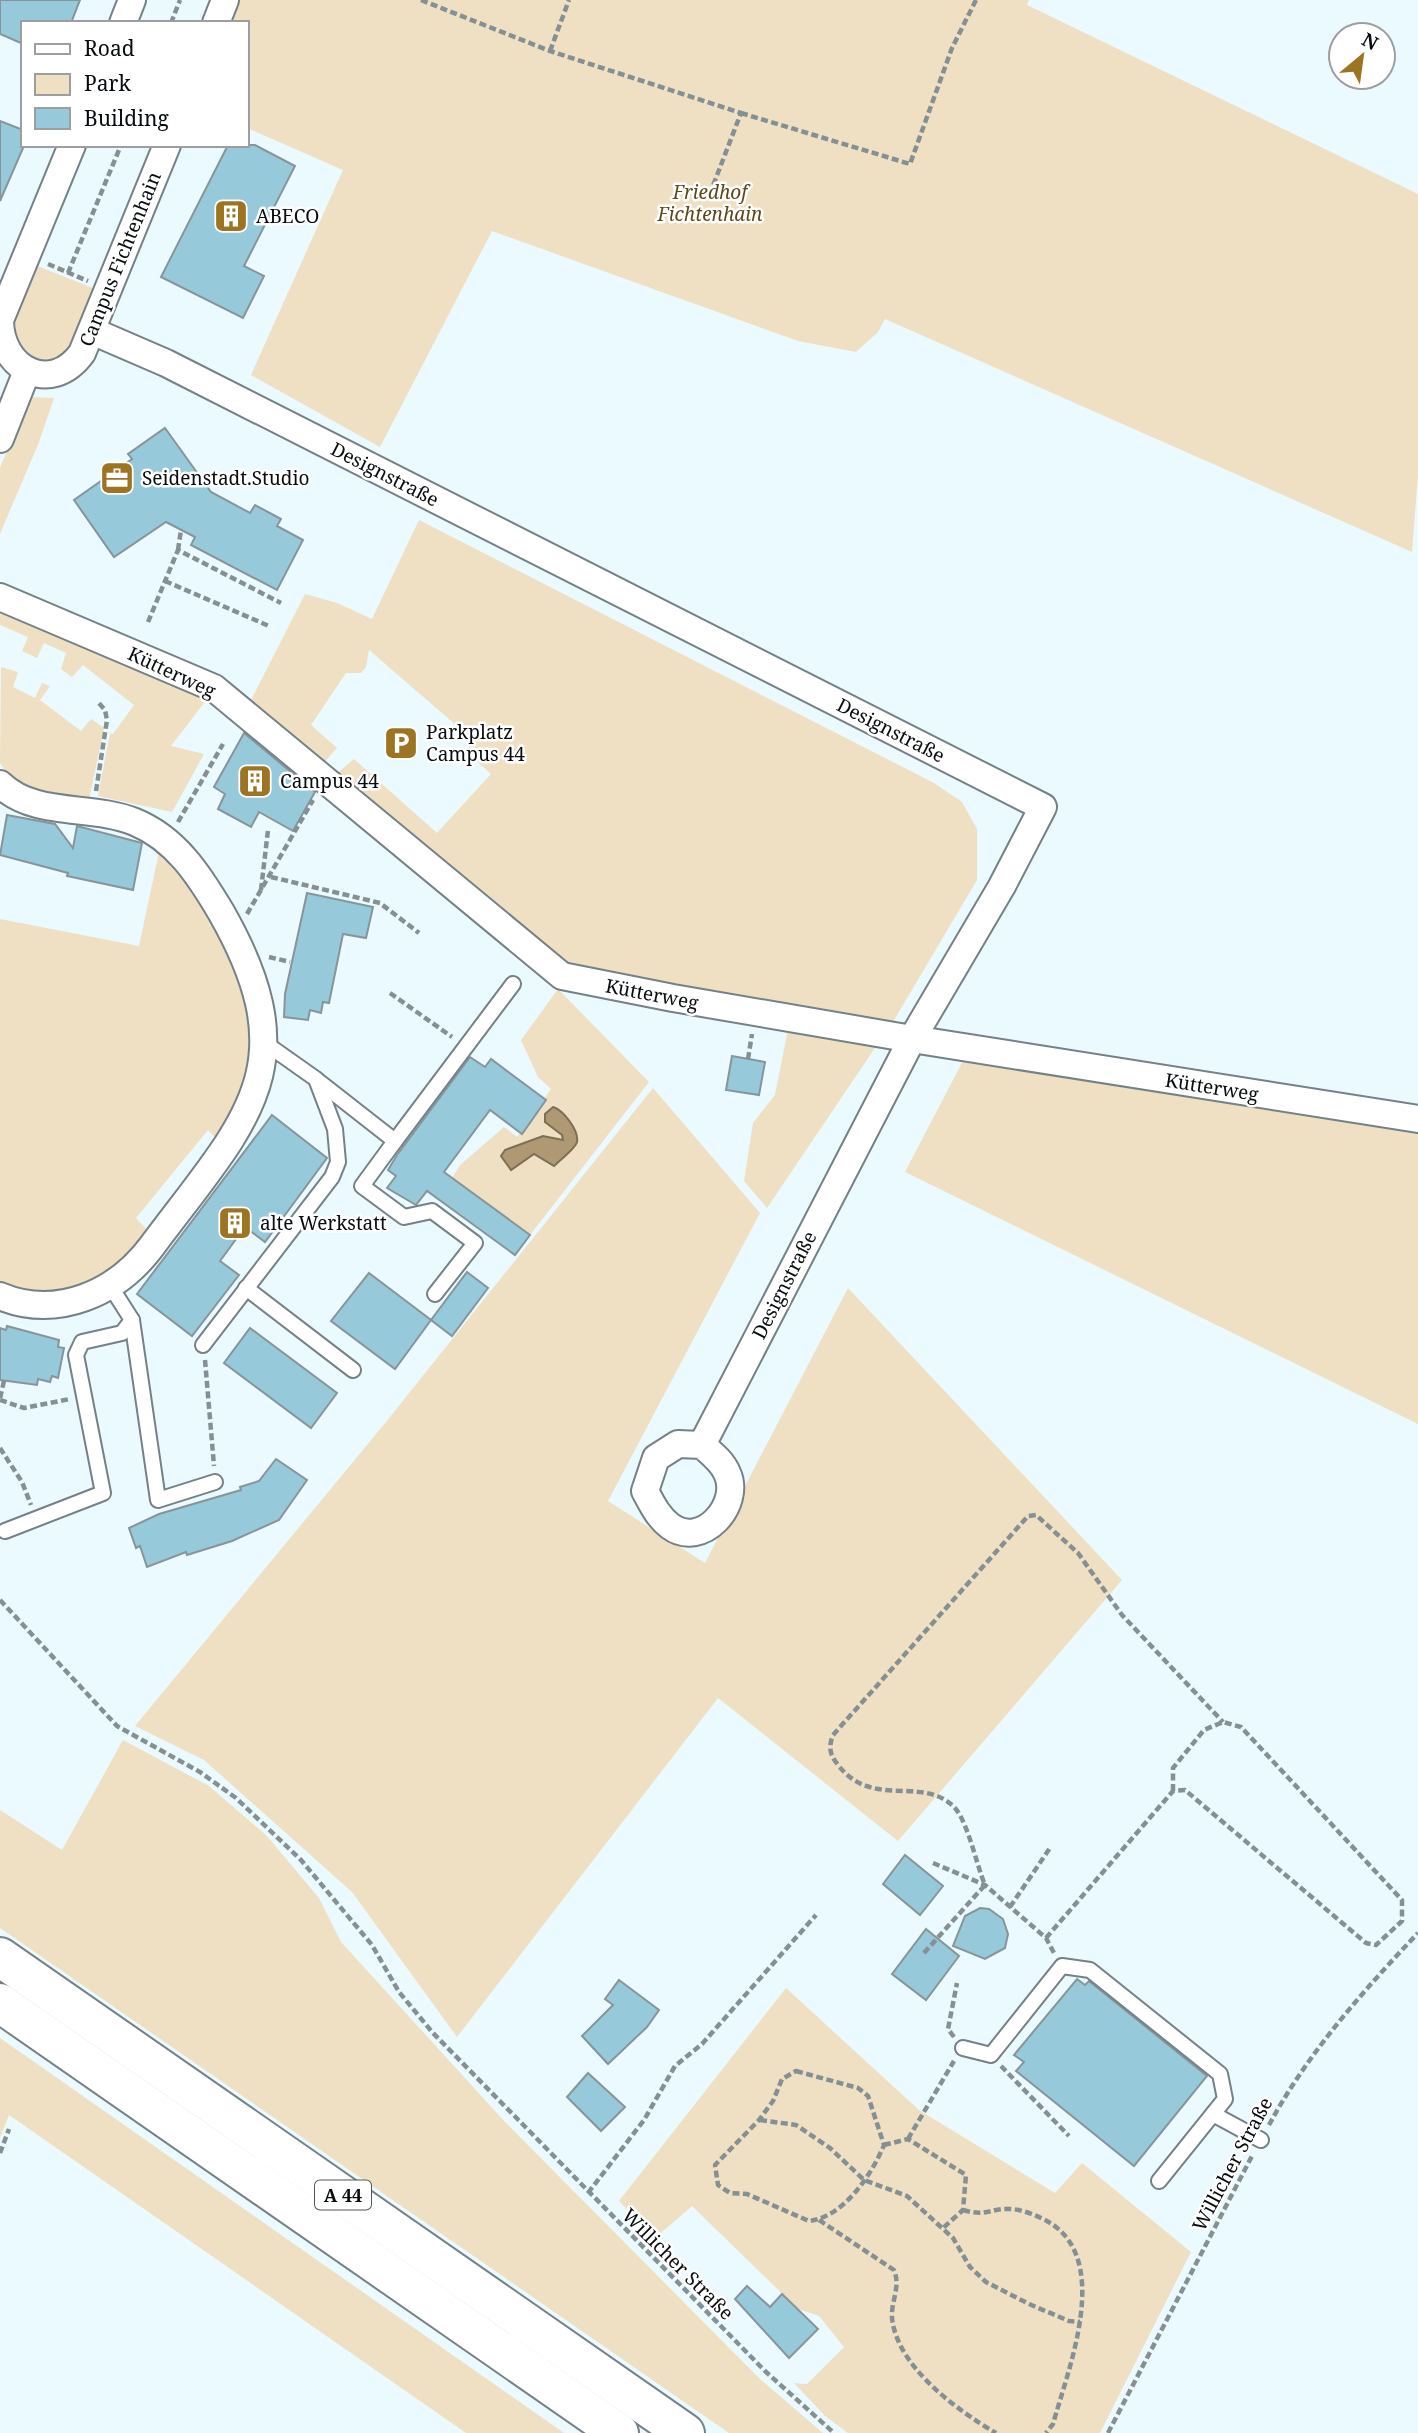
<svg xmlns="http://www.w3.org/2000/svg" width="1418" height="2433" viewBox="0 0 1418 2433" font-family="'Noto Serif',serif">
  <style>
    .green { fill: #efdfc3 }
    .water { fill: #af9974; stroke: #7d6f55; stroke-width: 2 }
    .building { fill: #96c9da; stroke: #87959a; stroke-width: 2 }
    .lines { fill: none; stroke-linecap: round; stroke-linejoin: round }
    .lane-casing { stroke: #748186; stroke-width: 18 }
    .street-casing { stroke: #748186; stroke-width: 30 }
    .highway-casing { stroke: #748186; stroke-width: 42 }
    .path { stroke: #859093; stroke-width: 4.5; stroke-dasharray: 7 3.5; stroke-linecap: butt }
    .lane { stroke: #fff; stroke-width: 14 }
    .street { stroke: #fff; stroke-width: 26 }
    .highway { stroke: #fff; stroke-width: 38 }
    .labels { text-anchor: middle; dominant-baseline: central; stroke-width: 5; stroke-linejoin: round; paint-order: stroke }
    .shield { fill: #fff; stroke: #515556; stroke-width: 2 }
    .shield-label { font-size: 18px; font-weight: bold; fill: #070c0e }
    .park-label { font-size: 19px; font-style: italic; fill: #5e4618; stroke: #fff }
    .poi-label { font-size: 19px; fill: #070c0e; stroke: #fff; text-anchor: start }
    .street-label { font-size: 19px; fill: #070c0e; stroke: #fff }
  </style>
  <rect width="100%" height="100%" fill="#eafaff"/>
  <g class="green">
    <path d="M238,0H1029L1027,5L1418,194V475L1412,552L885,319L878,332L856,352L798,341L492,231L380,447L251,375L343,170L247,128V23H229Z"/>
    <path d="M30,263L100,291C83,328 71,377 22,354L9,322Z"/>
    <path d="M29,397L54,398L39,442L0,534V468Z"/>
    <path d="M419,520L934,783L962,802L977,829V880L890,1027L567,970L334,776L354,759L437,833L491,774L468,753L471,738L369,650L366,667L361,673H346L311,725L337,748L321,766L250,702L305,594L337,603L372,619Z"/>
    <path d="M0,605L210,695L171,746L204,754L172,812L98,796L110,733L113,734L134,705L83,665L72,677L61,669L66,653L44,643L37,658L22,651L28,637L0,625Z"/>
    <path d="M1,667L18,672L13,687L35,698L42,683L50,686L40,700L81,731L91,719L104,728L89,800C56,795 19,794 0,763Z"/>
    <path d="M160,847C211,903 266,997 254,1076C252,1093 229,1125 220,1143L208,1130L136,1218L150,1233C138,1246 126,1264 111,1273C76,1294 37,1298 0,1282V919L139,946Z"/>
    <path d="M558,989L649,1082L530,1235L452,1178L460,1165L504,1127L517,1137L551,1089L538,1077L521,1040Z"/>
    <path d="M789,1024L881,1039L767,1208L744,1181L753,1123L775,1095Z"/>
    <path d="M965,1057L1418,1125V1424L905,1172Z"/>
    <path d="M653,1088L760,1213L608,1501L705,1563L848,1288L1122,1580L898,1841L718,1698L457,2037L352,1892L204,1760L135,1726L386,1422Z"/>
    <path d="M123,1740L209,1786L266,1835L319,1898L341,1942L505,2122L760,2379L823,2433H729L0,1928V1810L62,1850Z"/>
    <path d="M786,1988L919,2110L1055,2193L1082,2163L1191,2252L1100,2433H848L825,2416L794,2383L807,2384L844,2347L819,2316L798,2309L692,2206L655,2238L619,2201Z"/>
    <path d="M0,2038L564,2433H466L9,2115L0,2138Z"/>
  </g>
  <path class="water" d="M553,1107C563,1110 579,1130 577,1142C575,1149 560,1160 554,1166L534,1154L511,1170L501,1156L505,1150L543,1136L563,1140L562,1135L545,1122V1114Z"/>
  <g class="building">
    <path d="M0,0H80L71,23H23V44L0,34Z"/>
    <path d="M0,121L23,130V148L0,201Z"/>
    <path d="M228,145H255L295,166L244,266L264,276L243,318L161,277Z"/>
    <path d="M165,428L211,492L250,513L255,505L281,519L277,526L303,540L277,590L191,545L195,537L166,522L114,557L74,500L132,459L128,454Z"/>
    <path d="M244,733L315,792L293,831L259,812L251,827L218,809L225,794L214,787Z"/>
    <path d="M7,815L55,824L73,848L77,826L142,843L133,890L67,876L68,873L0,855Z"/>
    <path d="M307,893L373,907L366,938L343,934L329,1003L323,1002L321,1013L310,1010L308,1020L284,1017L285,994Z"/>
    <path d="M732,1056L765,1062L759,1095L726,1090Z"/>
    <path d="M470,1057L485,1067L491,1059L546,1100L522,1134L490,1110L444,1172L530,1235L515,1255L427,1191L416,1205L387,1188L396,1176L388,1170L397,1155Z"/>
    <path d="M272,1115L327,1158L265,1242L245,1227L220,1261L239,1275L192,1336L137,1294Z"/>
    <path d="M467,1272L488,1288L452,1336L431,1320Z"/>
    <path d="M369,1273L431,1320L395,1369L331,1321Z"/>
    <path d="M7,1326L59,1340L58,1347L64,1348L58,1378L52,1376L50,1382L38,1379L37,1385L0,1380V1328L6,1330Z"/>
    <path d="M250,1328L337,1393L311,1428L224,1363Z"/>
    <path d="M276,1459L307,1480L279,1520L232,1541L187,1555L186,1552L147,1567L140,1546L136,1548L129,1528L159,1514L241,1490L240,1487L259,1481Z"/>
    <path d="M905,1855L943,1886L920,1915L883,1884Z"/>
    <path d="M980,1908L989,1909L1003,1919L1008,1934L1005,1948L985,1959L953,1946L965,1916Z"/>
    <path d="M926,1929L959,1956L926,2000L892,1974Z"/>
    <path d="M1077,1979L1085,1985L1089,1981L1207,2076L1134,2166L1016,2071L1024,2062L1014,2055Z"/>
    <path d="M619,1980L659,2010L647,2027L608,2064L582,2036L613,2005L605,1999Z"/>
    <path d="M588,2073L625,2107L601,2131L567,2097Z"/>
    <path d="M747,2286L770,2307L782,2294L818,2329L789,2358L735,2299Z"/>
  </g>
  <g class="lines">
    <g class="lane-casing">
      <g id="lane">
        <path d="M317,1080L395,1141L513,984"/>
        <path d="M395,1141L362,1186L404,1217L432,1211L475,1243L435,1294"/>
        <path d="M111,1287L132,1320L158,1500L215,1482"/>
        <path d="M246,1288L353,1370"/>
        <path d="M203,1345L332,1177L338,1162L335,1129L316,1079L265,1043"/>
        <path d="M5,1531L103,1493L76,1355L82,1342L122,1333L132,1320"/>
        <path d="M963,2048L991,2055L1062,1966L1090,1970L1220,2074L1225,2099L1159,2181"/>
        <path d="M1213,2114L1261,2140"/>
      </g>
    </g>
    <g class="street-casing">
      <g id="street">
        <path d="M123,23L132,0"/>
        <path d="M216,23L225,0"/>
        <path d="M72,145L0,320C0,369 51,396 82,353L167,145"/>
        <path d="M92,331L166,363L1043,807L1002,886L912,1039L702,1445L678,1444L656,1458L645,1491C652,1504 658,1517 670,1526C702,1550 742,1504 727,1473C722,1461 711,1453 702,1445"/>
        <path d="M0,439L27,371"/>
        <path d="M0,597L214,688L562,976L673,998L912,1039L1418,1119"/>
        <path d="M0,784C35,818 91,804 135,822C176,839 199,875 221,912C310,1068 245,1121 152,1246C117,1293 57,1320 0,1296"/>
      </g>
    </g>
    <g class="highway-casing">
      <g id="highway">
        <path d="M0,1957L685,2433"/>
        <path d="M0,2003L619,2433"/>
      </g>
    </g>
    <g class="path">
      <path d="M421,0L550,51L741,113L709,196"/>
      <path d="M171,23L180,0"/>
      <path d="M550,51L569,0"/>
      <path d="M741,113L910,164L952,48L976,0"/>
      <path d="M48,264L88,281"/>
      <path d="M68,273L121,145"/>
      <path d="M178,550L181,530"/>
      <path d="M165,581L269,626"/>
      <path d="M148,622L178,550L281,603"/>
      <path d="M96,791L107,720L105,710L97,701"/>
      <path d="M178,822L223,744"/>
      <path d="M271,877L380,903L419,933"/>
      <path d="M261,890L268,830"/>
      <path d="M247,914L313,800"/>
      <path d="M269,957L290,962"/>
      <path d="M390,993L452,1037"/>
      <path d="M748,1059L752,1034"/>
      <path d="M205,1360L214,1466"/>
      <path d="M0,1398L4,1381"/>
      <path d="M0,1400L24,1408L70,1399"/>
      <path d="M0,1448L22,1482L31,1505"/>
      <path d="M0,1600L117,1726L200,1772L236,1798L301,1860L372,1945L399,1992L433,2033L765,2371L834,2433"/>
      <path d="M933,1863L985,1885L1046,1938L1054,1953"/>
      <path d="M1010,1907L1050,1848"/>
      <path d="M1046,1938L1173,1791L1185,1790L1366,1943L1376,1945L1402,1921V1900L1241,1727L1223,1722L1204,1730L1173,1768V1791"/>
      <path d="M924,1953L985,1885C976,1864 967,1817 952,1805C919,1776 872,1809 838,1765C830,1755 828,1748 833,1735L1028,1516L1036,1515L1078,1553L1122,1615L1223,1722"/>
      <path d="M954,2037L948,2029L957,1983"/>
      <path d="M1001,2066L1069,2136"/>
      <path d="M796,2071L858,2088L868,2096L884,2145C872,2174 844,2217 809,2221L747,2194L730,2193L718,2185L715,2165L759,2120L773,2101L782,2079Z"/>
      <path d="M760,2120L796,2125L830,2148L864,2180L907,2196L953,2238L970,2267L986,2282L1029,2304L1069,2321L1080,2322"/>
      <path d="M1269,2125C1307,2054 1363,1991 1418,1933"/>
      <path d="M908,2139L954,2061"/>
      <path d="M884,2145L908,2139L966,2175L963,2210L943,2228"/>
      <path d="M0,2153L9,2129"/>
      <path d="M588,2193L644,2120L675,2066L702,2044L816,1915"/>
      <path d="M963,2210C988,2217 990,2208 1010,2209C1019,2209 1033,2214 1041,2218C1116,2252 1069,2366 1053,2424L1046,2433"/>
      <path d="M819,2220L894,2270C901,2287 891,2300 892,2318C897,2367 957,2410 996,2433"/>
      <path d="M1108,2433L1253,2154"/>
    </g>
    <use href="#lane" class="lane"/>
    <use href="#street" class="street"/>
    <use href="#highway" class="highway"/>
  </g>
  <defs>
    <g id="building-square" transform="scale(1.75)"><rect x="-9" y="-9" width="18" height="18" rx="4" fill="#9d7422" stroke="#fff"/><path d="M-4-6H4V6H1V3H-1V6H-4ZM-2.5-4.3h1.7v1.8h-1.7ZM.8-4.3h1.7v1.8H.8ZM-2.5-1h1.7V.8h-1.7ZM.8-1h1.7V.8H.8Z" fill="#fff"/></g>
    <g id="office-square" transform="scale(1.75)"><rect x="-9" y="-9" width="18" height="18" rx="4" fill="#9d7422" stroke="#fff"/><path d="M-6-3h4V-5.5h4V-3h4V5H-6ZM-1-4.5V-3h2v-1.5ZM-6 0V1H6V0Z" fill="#fff"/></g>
    <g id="parking-square" transform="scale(1.75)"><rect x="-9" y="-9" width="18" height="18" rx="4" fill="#9d7422" stroke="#fff"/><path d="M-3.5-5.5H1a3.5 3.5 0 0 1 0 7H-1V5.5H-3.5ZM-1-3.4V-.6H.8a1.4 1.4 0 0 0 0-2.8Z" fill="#fff"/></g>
  </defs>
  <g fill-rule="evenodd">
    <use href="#building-square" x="231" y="216"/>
    <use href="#office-square" x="117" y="478"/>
    <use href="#parking-square" x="401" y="743"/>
    <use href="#building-square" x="255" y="781"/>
    <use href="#building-square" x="235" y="1223"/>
  </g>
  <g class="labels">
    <rect class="shield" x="315" y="2180.5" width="56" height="29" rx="5"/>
    <g class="shield-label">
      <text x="343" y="2195">A 44</text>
    </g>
    <g class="park-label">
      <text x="710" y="192">Friedhof<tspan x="710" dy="22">Fichtenhain</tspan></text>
    </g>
    <g class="poi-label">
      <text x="256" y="216">ABECO</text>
      <text x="142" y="478">Seidenstadt.Studio</text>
      <text x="426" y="732">Parkplatz<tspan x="426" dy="22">Campus 44</tspan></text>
      <text x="280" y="781">Campus 44</text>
      <text x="260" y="1223">alte Werkstatt</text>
    </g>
    <g class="street-label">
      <text transform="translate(120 259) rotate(-68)">Campus Fichtenhain</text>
      <text transform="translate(385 474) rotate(27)">Designstraße</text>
      <text transform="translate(172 672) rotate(25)">Kütterweg</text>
      <text transform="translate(891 730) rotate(27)">Designstraße</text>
      <text transform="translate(652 994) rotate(11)">Kütterweg</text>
      <text transform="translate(1212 1087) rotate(9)">Kütterweg</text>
      <text transform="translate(784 1285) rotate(-63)">Designstraße</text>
      <text transform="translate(1232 2164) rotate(-62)">Willicher Straße</text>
      <text transform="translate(678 2264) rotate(45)">Willicher Straße</text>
    </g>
  </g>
  <rect x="21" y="21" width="228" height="126" fill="#ffffff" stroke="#9c9e9f" stroke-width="2"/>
  <rect x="35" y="44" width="35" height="10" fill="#ffffff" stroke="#9c9e9f" stroke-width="2"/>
  <text x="84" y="56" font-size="21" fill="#070c0e">Road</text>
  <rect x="35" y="74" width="35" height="21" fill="#efdfc3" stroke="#9c9e9f" stroke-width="2"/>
  <text x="84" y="91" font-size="21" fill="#070c0e">Park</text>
  <rect x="35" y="108" width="35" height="21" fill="#96c9da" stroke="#9c9e9f" stroke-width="2"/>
  <text x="84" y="126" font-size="21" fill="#070c0e">Building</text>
  <g transform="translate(1362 56) rotate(29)"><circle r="33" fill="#ffffff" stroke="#9c9e9f" stroke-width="2"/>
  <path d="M0-5L12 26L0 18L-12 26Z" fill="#9d7422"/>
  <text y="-10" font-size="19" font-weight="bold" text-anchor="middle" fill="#070c0e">N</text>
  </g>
</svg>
